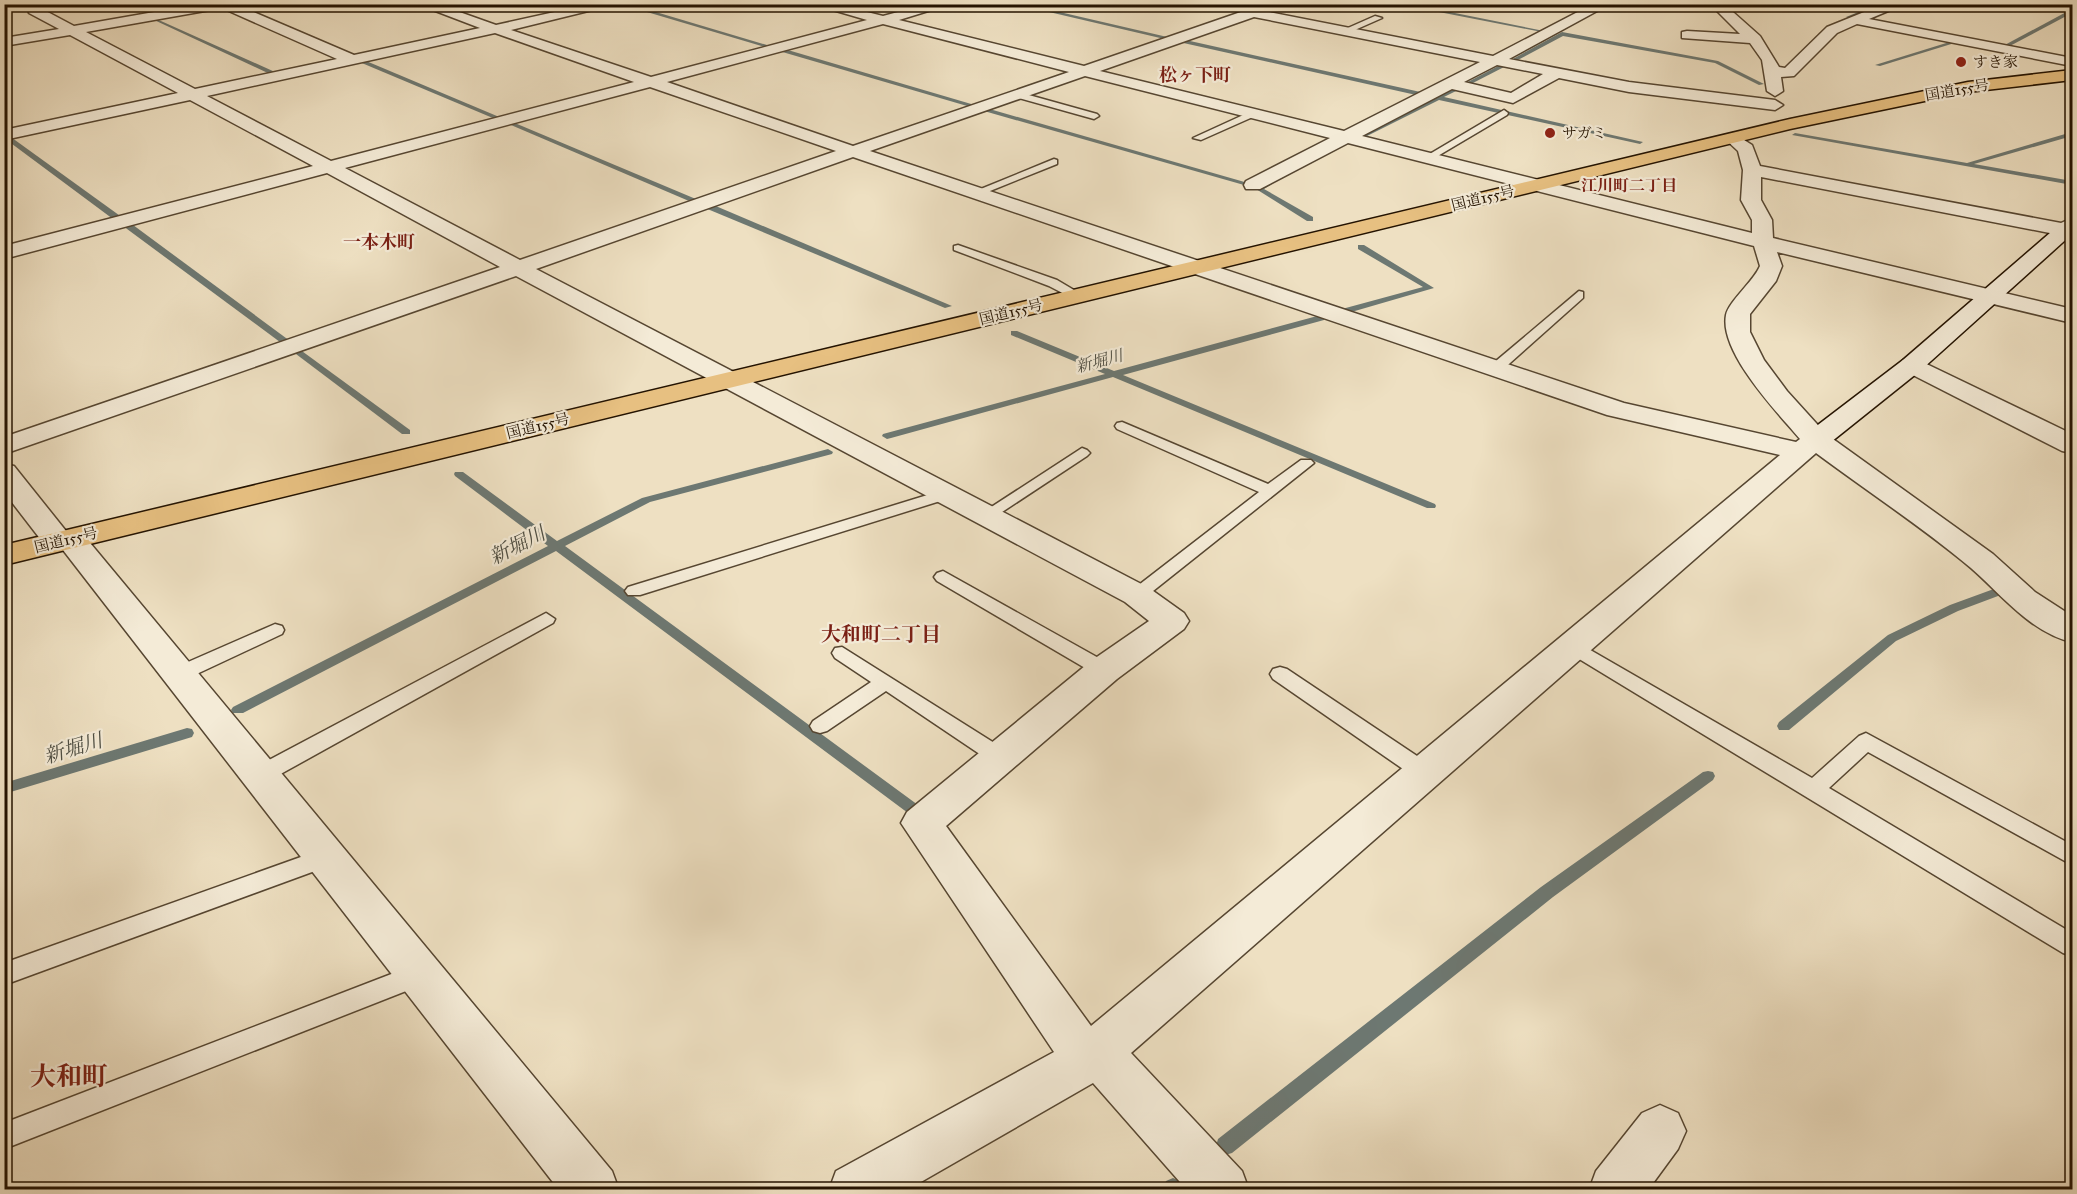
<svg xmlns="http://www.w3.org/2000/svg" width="2077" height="1194" viewBox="0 0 2077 1194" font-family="'IM FELL Great Primer','Noto Serif JP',serif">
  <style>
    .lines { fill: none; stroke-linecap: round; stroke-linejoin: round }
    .stream { fill: #6d7872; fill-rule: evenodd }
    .lane-casing { stroke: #564631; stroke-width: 3 }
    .street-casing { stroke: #564631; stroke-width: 3 }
    .secondary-casing { stroke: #241301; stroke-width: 3 }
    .highway-casing { stroke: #241301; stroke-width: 3 }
    .lane { fill: #f4ebd7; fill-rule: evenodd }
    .street { fill: #f4ebd7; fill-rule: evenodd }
    .secondary { fill: #f4ebd7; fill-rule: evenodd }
    .highway { fill: #e7c081; fill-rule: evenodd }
    .poi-dot { fill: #8f2418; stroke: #f4ebd7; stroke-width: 2 }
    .labels { text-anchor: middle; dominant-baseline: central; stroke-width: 4.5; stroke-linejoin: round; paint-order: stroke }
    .far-poi-label { font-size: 15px; fill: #241301; stroke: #f4ebd7; text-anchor: start }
    .far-street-label { font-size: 15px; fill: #241301; stroke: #f4ebd7 }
    .far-neighbourhood-label { font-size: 16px; font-weight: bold; fill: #7a1f14; stroke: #f4ebd7 }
    .far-water-label { font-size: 16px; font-style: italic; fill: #4e4e43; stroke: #f4ebd7 }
    .far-quarter-label { font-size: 18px; font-weight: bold; fill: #7a1f14; stroke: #f4ebd7 }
    .water-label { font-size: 20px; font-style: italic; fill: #4e4e43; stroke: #f4ebd7 }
    .neighbourhood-label { font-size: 20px; font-weight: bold; fill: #7a1f14; stroke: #f4ebd7 }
    .near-quarter-label { font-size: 26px; font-weight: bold; fill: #7a1f14; stroke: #f4ebd7 }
  </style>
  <rect width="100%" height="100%" fill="#eee0c2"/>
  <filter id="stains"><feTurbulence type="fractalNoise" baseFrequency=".00333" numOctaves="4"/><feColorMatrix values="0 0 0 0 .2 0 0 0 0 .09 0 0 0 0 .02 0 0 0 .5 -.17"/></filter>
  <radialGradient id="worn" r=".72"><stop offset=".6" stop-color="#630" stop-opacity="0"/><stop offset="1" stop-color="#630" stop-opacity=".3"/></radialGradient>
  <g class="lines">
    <g class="stream">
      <path d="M620,4H629L777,48L772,49Z"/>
      <path d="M1015,4H1025L1176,39L1173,41Z"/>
      <path d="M1398,4H1410L1544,31L1542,32Z"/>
      <path d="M1878,4H1886L1850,18L1846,17Z"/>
      <path d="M2070,10H2072V13L2006,48L2001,47Z"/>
      <path d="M152,17L275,72L287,70L290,72L272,75L152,19Z"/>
      <path d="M1562,32L1718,61L1764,84L1759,85L1715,63L1563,36L1514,62L1509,61Z"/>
      <path d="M1181,39L1425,93L1428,95L1425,97L1179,42Z"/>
      <path d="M1956,40L1961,41L1880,66L1875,65Z"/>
      <path d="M781,48L978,106L979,107L974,108L779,51Z"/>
      <path d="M359,58L504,119L505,120L500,121L357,61Z"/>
      <path d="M1504,63L1506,66L1469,85L1464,84Z"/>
      <path d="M1456,87L1458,90L1444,97L1643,142L1640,144L1439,100L1365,137L1360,136Z"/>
      <path d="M986,108L1248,183L1249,184L1244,185L984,111Z"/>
      <path d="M506,121H510L703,202L696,204L506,123Z"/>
      <path d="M2072,132V136L1974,164L2072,181V185L1792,135L1795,133L1967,163Z"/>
      <path d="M4,134L8,135L123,218V222H117L4,138Z"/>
      <path d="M1270,181L1275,182L1264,189L1313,217V221H1307L1256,189Z"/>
      <path d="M705,204H711L952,306L945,308L705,208Z"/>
      <path d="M123,222H129L290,341V345H284L123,226Z"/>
      <path d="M1358,245H1364L1434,288L1348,313H1342V309L1423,287L1358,249Z"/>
      <path d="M1321,315L1325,318L1324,320L1123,375L1435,504L1436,506L1435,508H1427L1113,377L891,438L887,439L882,436L883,434L1105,374L1011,335V331H1017L1114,371Z"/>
      <path d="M295,346L410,430V434H402L292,351L291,349Z"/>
      <path d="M828,449L833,452L832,454L650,502L565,546L918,805L920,809L918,813L913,815L908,813L556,551L243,713H233L231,710L233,707L548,546L455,476L454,474L455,472H463L557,541L642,498Z"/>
      <path d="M2002,586L2008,590L2006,593L1958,611L1896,641L1789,730H1779L1777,726L1779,722L1888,635L1950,605Z"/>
      <path d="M187,728L192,729L194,733L192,737L4,794V783Z"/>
      <path d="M1708,771L1713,772L1715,776L1713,780L1553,897L1232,1153L1225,1155L1218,1153L1216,1146L1218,1139L1541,887L1703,772Z"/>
      <path d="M1173,1178L1180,1181L1182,1190H1162L1166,1181Z"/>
    </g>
    <g class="lane-casing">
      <g id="lane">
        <path d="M1375,16L1382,18L1348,33L1341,31Z"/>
        <path d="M1018,92L1097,114L1099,116L1094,119L1015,97Z"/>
        <path d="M1504,110L1508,113L1507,115L1431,160L1423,158Z"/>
        <path d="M1252,111L1255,112V116L1201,140L1193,138Z"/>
        <path d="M1054,159L1057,160V164L980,195L971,193Z"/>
        <path d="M958,245L1057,280L1084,296L1078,300L1074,299L1049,286L954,250V246Z"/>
        <path d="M1579,291L1583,292V298L1500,372H1490V366Z"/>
        <path d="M1122,422L1268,484L1301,460H1311L1314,463L1143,599L1137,601L1128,595L1131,591L1259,492L1117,429L1115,426L1117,423Z"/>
        <path d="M1082,448L1087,450L1090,453L1087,456L993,518H981L979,515Z"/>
        <path d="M947,489L955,494L953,497L640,595H628L625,591L628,587Z"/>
        <path d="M943,571L1111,665L1114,670L1111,675H1097L937,581L934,577L937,573Z"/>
        <path d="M546,613L555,619L553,623L268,781L260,783L252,781L249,775L252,769Z"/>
        <path d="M275,624L282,626L284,630L282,634L186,679H172L169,674L172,669Z"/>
        <path d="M1573,640L1812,778L1859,736L1866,733L2072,845V865L1868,752L1829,788L2072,933V956L2063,953L1566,651L1564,646L1566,641Z"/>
        <path d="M842,647L1007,751L1010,757L1007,763L1000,765L993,763L886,691L827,731L820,733L813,731L810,726L813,721L871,682L835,658L832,653L835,648Z"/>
        <path d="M1280,667L1287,669L1432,766L1435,772L1432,778L1424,780L1416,778L1273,679L1270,674L1273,669Z"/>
        <path d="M326,848L334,850L337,857L334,864L4,985V963Z"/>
        <path d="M420,963L429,966L433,974L429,982L4,1149V1123Z"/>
      </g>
    </g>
    <g class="street-casing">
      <g id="street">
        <path d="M32,4H46L42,9L74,26L200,4H235L354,55L480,28L417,4H437L496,25L591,4H617L511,30L651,77L867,20L812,4H835L883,16L928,4H951L899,20L1084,66L1264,4H1284L1269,12L1493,56L1593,4H1610L1509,59L1629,82L1775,100L1783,105L1775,110L1629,92L1559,78L1513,103L1452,89L1362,136L1752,233V220L1741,200L1743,170L1738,151L1724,138L1733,133L1752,145L1760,166L2061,223L2072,218V234L2065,236L1761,177V200L1772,220L1773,238L2072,309V323L1777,252L1782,266L1776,281L1750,314V332L1764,360L1787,391L1826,434L1993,554L2035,592L2072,616V642C2031,633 2001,594 1971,568C1922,527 1867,491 1816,453L1131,1053L1242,1171L1249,1190H1187L1093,1083L907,1190H829L836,1171L1054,1052L901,823L907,812L1091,661L1149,621L1125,602L516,276L4,454V437L500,267L327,173L4,259V246L313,166L190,100L4,140V130L178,93L70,35L4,46V38L59,29L29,13L28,10ZM222,8L337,59L195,89L86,32ZM1254,17L1480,62L1344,131L1100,71ZM883,24L1069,72L853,146L667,82ZM495,33L634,82L331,161L207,96ZM1497,65L1543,74L1511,93L1464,82ZM1085,76L1330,138L1246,181L1244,185L1246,189H1260L1348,143L1754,246L1760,266C1753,282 1729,301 1726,315C1719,352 1777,412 1800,439L1796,442L1624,403L870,151ZM650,87L836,151L520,260L345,168ZM853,157L1607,415L1780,455L1091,1026L946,826L1117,679L1184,629L1189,621L1184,613L1149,588L536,269Z"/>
        <path d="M1710,4H1724L1760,36L1779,67L1785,68L1827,27L1884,4H1905L1869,19L2072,58V66L1857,24L1837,33L1794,76L1781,77L1783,91L1775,96L1767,91L1762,60L1750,43L1682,38V32L1687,31L1740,34Z"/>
        <path d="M1912,357L2072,434V453L2062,451L1903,370L1899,365L1903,360Z"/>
        <path d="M4,464L14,466L66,531L81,532L612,1171L619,1190H559L63,550L48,549L4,492Z"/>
        <path d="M1660,1105L1678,1113L1686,1131L1678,1149L1648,1190H1589L1596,1171L1642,1113Z"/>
      </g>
    </g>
    <g class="secondary-casing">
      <path id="secondary" d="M2065,224L2072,226V234L1921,370L1826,446L1816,448L1806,446L1802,440L1806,434L1903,360L2058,226Z"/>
    </g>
    <g class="highway-casing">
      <path id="highway" d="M2072,70V80L1968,92L1790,129L4,565V545L1790,119L1968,82Z"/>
    </g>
    <use href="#lane" class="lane"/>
    <use href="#street" class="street"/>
    <use href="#secondary" class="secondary"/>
    <use href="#highway" class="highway"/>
  </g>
  <g class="poi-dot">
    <circle cx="1961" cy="62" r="6"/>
    <circle cx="1550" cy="133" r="6"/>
  </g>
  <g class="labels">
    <g class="far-poi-label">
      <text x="1973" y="62">すき家</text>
      <text x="1562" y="133">サガミ</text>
    </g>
    <g class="far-street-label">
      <text transform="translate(1957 90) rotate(-10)">国道155号</text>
      <text transform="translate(1483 198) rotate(-14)">国道155号</text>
      <text transform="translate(1011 312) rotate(-14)">国道155号</text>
      <text transform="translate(538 426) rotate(-14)">国道155号</text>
      <text transform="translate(66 540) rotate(-14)">国道155号</text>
    </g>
    <g class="far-neighbourhood-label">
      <text x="1629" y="185">江川町二丁目</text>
    </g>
    <g class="far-water-label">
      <text transform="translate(1099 361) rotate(-15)">新堀川</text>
    </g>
    <g class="far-quarter-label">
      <text x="1195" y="75">松ヶ下町</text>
      <text x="379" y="242">一本木町</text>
    </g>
    <g class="water-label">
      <text transform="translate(517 545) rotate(-27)">新堀川</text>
      <text transform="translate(73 748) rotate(-17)">新堀川</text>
    </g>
    <g class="neighbourhood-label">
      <text x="881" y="634">大和町二丁目</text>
    </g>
    <g class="near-quarter-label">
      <text x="69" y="1076">大和町</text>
    </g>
  </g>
  <rect width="2077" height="1194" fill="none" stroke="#eee0c2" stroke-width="24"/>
  <rect x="6" y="6" width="2065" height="1182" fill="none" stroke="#241301" stroke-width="3"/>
  <rect x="12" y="12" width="2053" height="1170" fill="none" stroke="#241301" stroke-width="1.5"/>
  <rect width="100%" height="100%" filter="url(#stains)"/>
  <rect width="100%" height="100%" fill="url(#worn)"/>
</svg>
